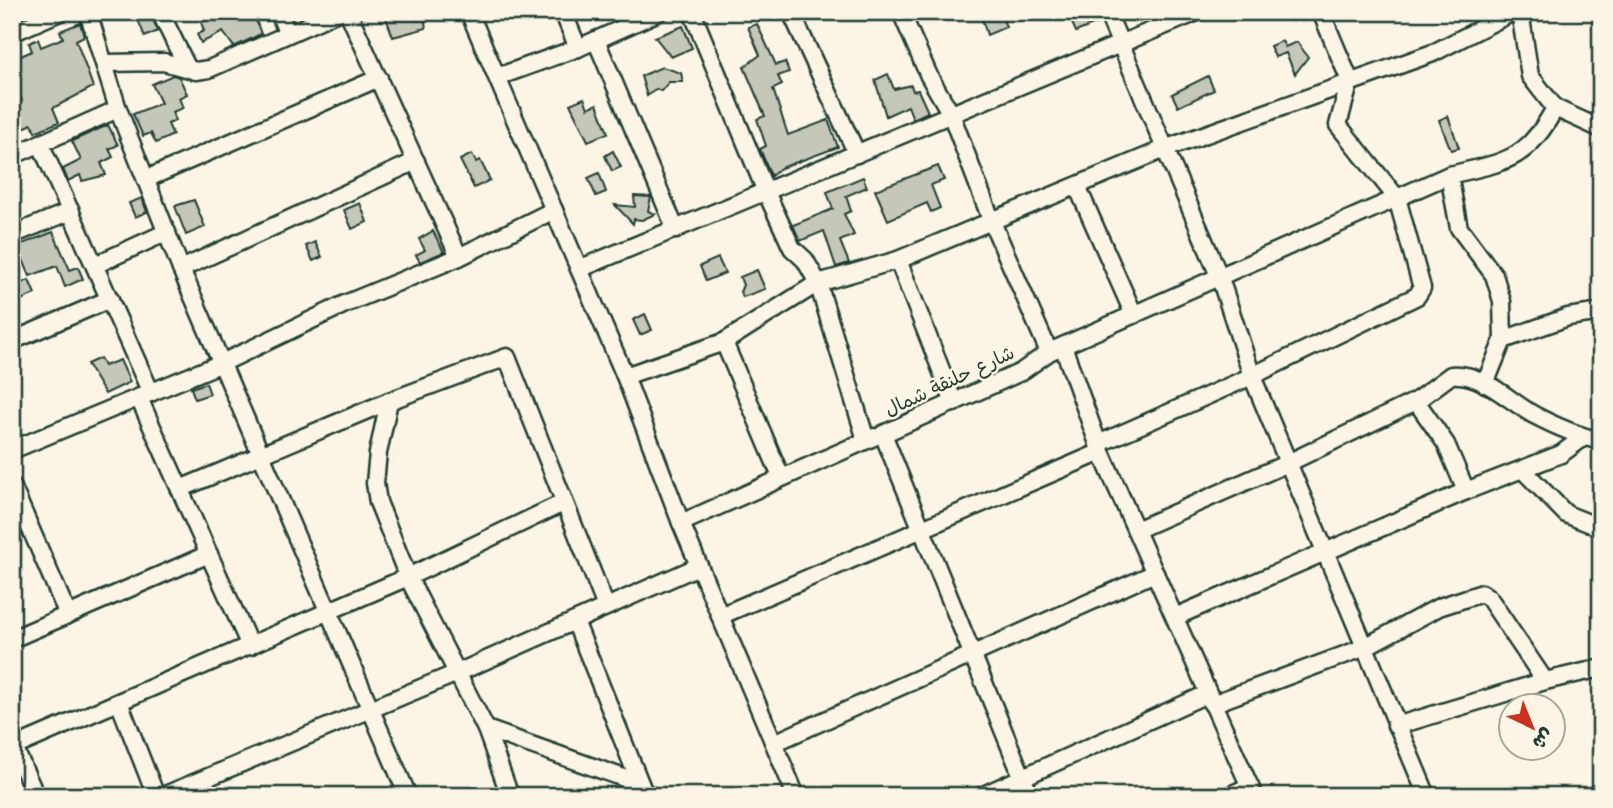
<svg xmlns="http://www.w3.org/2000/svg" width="1613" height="808" viewBox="0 0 1613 808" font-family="Mali,'Playpen Sans Arabic',sans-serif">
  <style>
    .building { fill: #c5c7b9; stroke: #1f3d34; stroke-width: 2 }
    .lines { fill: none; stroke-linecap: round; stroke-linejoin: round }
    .minor-casing { stroke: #1f3d34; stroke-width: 21 }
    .minor { stroke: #fcf5e5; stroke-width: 16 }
    .labels { text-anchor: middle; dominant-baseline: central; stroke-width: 5; stroke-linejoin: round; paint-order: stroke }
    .street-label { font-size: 19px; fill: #1f3d34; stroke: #fcf5e5 }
  </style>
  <rect width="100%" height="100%" fill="#fcf5e5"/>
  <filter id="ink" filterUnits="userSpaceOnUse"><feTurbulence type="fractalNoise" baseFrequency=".0143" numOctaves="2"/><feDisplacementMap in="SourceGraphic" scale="14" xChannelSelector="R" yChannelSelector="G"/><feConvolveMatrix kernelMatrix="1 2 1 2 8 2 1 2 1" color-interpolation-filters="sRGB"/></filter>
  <g filter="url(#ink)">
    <g class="building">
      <path d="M135,12H150L158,31L145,37Z"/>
      <path d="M224,12H253L261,34L234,47L223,32L201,43L197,34L204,31L201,22Z"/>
      <path d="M384,12H414L417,20L424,17L426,28L393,37Z"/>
      <path d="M996,12H1000L1006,27L987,35L982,19Z"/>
      <path d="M1067,12H1093L1098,23L1076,32Z"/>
      <path d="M80,23L84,36L76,40L93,87L53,108L59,122L35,132L32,124L22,129L12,109L22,101L12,72V60L32,51L29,43L38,39L41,47L63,38L60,31Z"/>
      <path d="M757,24L776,65L785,62L789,72L778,76L782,85L773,89L788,135L828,120L838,147L781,168L771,176L760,149L766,146L757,119L765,116L744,67L760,55L748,27Z"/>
      <path d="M683,26L692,48L671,57L655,37Z"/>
      <path d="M1282,41L1285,47L1297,42L1308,57L1295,74L1286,53L1275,57L1270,46Z"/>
      <path d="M662,67L681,73L683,82H669L661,91L656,89L647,96L641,76Z"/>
      <path d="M888,74L894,89L911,85L913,91L918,90L928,112L913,119L908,106L886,116L875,80Z"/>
      <path d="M173,75L179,77L187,94L179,98L183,108L172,112L175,120L168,124L173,135L156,143L151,133L143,136L133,114L161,103L152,84Z"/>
      <path d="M1208,76L1214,90L1178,107L1172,94Z"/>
      <path d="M584,98L588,108L597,104L608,133L588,141L570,104Z"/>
      <path d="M1448,116L1459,148L1451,150L1439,120Z"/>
      <path d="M108,125L118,145L109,149L113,157L101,163L106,175L82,181L80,175L68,181L63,169L81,160L72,141Z"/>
      <path d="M613,151L621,167L612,171L605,156Z"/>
      <path d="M472,154L476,162L480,160L490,180L474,188L460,160Z"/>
      <path d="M938,166L944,180L931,185L940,208L931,212L927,203L888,220L875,190Z"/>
      <path d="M599,173L606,192L596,196L588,178Z"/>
      <path d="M863,177L867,187L846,196L851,211L844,214L854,235L840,241L849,263L836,267L824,231L800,241L793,225L833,209L827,192Z"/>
      <path d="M634,196L651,197L648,211L655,214L642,220L634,219L633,224L615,205L635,207Z"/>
      <path d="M142,198L147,212L135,217L129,203Z"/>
      <path d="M194,200L205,227L186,235L175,206Z"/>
      <path d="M360,203L367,222L352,229L344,210Z"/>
      <path d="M433,231L444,252L420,262L416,255L425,250L419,239Z"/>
      <path d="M53,232L70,270L78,267L83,279L65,287L57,266L30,276L17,246Z"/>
      <path d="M315,242L322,257L313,261L306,246Z"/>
      <path d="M718,258L725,273L706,281L700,266Z"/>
      <path d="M757,270L765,289L743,297L740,292L743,285L740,277Z"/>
      <path d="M29,280L35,294L12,304V287Z"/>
      <path d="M645,314L652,330L640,335L633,320Z"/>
      <path d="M100,358L104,366L120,360L130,382L105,394L87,364Z"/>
      <path d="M206,383L210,394L195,399L191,388Z"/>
    </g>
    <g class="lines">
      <g class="minor-casing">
        <g id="minor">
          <path d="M88,12L118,109L181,269L408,796"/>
          <path d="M160,12L187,67"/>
          <path d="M279,12L287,33"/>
          <path d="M348,12L459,257"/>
          <path d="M469,12L625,376L681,523L796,796"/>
          <path d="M563,12L578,48"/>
          <path d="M692,12L766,192L792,248L805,260L818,283L866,440"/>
          <path d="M791,12L857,154"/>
          <path d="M901,12L929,76L951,114L992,222L1049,352L1021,372L883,434L1030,796"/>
          <path d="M1107,12L1220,278L1252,376L1427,796"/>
          <path d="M1520,12L1530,76L1555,108L1601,129"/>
          <path d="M12,33L60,12"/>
          <path d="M596,40L676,230"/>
          <path d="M106,63L164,62L196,71L209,69L338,12"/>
          <path d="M497,77L578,48L659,12"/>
          <path d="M40,143L151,393"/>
          <path d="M12,156L118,109"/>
          <path d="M1449,175L1459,228L1494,275L1502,301L1503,340L1485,384"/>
          <path d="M146,179L379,78"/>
          <path d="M1077,186L1134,315"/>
          <path d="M12,235L71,211"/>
          <path d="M898,260L954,403"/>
          <path d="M95,265L167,232"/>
          <path d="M181,269L416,161"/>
          <path d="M579,269L1197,12"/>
          <path d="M1503,340L1568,317L1601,312"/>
          <path d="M12,341L110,299"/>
          <path d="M724,342L781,477"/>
          <path d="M1063,346L1101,452L1254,796"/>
          <path d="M1049,352L1449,175C1505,162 1527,161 1555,108"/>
          <path d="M625,376L724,342L818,283L898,260L1167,148L1433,53L1513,12"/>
          <path d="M139,398L250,646"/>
          <path d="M389,401L378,453L375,483L378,502L408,577L486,729L510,796"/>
          <path d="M1416,401L1446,444L1466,491"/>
          <path d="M1098,444L1252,376L1417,296L1422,288L1397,198L1338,125L1350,81L1321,12"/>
          <path d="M12,450L222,363L345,304L459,257L554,210"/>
          <path d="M1523,470L1566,514L1601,528"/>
          <path d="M12,486L68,615"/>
          <path d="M180,489L389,401L507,357L606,607"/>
          <path d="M681,523L874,437"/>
          <path d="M1136,530L1288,463L1416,401L1451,375C1482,372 1509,401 1534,415C1555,426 1578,436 1601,441"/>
          <path d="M720,616L1101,452"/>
          <path d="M1175,617L1466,491L1561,454L1584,437"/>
          <path d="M575,621L642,788"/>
          <path d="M12,639L209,554"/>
          <path d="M119,702L156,796"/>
          <path d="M1212,704L1363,648L1439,607L1482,593L1489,598L1545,681"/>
          <path d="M1396,726L1545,681L1601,668"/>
          <path d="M486,729L624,778L651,796"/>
          <path d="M12,743L36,796"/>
          <path d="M774,743L1155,573"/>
          <path d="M14,747L408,577L563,503"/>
          <path d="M163,796L457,673L699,566"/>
          <path d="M981,796L1207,694"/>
          <path d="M1228,796L1250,786"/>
        </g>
      </g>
      <use href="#minor" class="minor"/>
    </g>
  </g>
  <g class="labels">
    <g class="street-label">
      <text transform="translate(949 380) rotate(-25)">شارع حلنقة شمال</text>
    </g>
  </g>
  <rect width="1613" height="808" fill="none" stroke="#fcf5e5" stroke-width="42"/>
  <rect x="21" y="21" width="1571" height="766" fill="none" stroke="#1f3d34" stroke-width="2.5" filter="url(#ink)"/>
  <g transform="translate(1532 727) rotate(137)"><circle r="33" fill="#fcf5e5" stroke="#a4ab9e" stroke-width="2"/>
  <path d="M0-5L12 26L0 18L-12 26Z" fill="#c8321e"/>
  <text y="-10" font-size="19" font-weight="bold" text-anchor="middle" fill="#1f3d34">ش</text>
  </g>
</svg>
